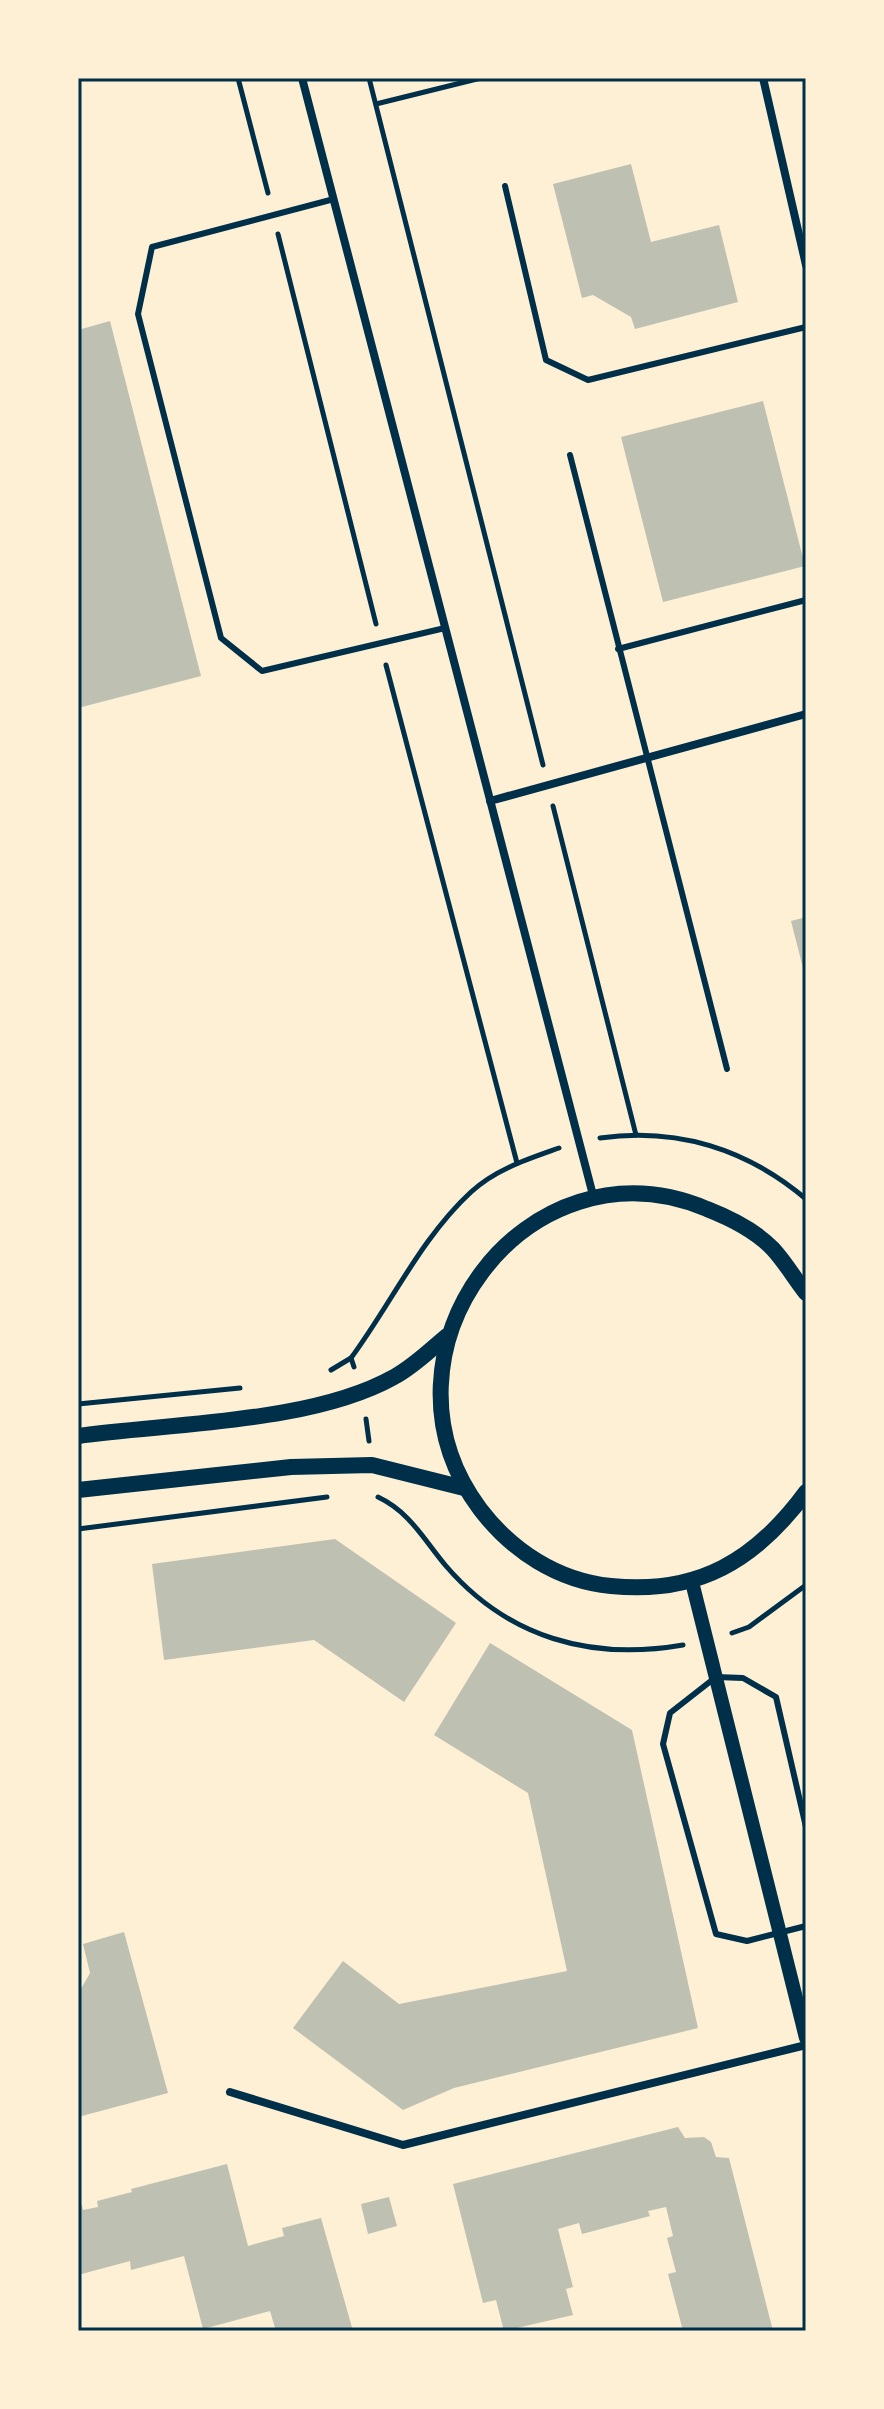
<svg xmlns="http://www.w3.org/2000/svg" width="884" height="2409" viewBox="0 0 884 2409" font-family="'Roboto Serif',serif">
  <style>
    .building { fill: #bec0b2 }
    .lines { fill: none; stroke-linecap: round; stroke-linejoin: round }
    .path { stroke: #003049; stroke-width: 5 }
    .service { stroke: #003049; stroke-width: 6 }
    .minor { stroke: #003049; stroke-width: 8 }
    .tertiary { stroke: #003049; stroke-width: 14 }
    .secondary { stroke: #003049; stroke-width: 16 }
    .neatline { fill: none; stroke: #003049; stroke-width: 3 }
  </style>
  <rect width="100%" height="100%" fill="#fdf0d5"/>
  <g class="building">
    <path d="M631,164L651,242L719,225L738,302L635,329L631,317L593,295L582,298L553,184Z"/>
    <path d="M110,321L201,676L78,708V330Z"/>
    <path d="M763,401L805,566L663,602L621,437Z"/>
    <path d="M806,917V976H805L791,921Z"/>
    <path d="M335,1539L456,1623L404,1702L314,1640L164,1660L152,1564Z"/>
    <path d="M490,1643L632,1730L698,2028L454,2088L403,2110L293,2028L343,1961L399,2004L567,1971L528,1793L434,1735Z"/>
    <path d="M124,1932L168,2093L78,2117V1994L90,1973L83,1944Z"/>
    <path d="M678,2127L685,2138L704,2137L711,2142L716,2157L729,2158L773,2331H683L668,2274L676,2272L667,2238L673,2236L666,2207L648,2211L650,2216L582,2234L579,2223L558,2229L573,2287L566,2289L573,2315L504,2331L496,2300L483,2303L453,2184Z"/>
    <path d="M227,2164L248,2246L284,2236L282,2228L321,2218L353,2331H276L270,2311L203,2329L184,2256L131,2270L130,2261L78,2275V2206L82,2205L83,2210L98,2207L97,2201L132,2192L131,2189Z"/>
    <path d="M389,2197L397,2226L368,2234L361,2204Z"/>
  </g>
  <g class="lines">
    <g class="path">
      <path d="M238,78L268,193"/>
      <path d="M369,78L543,765"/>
      <path d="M376,104L481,78"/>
      <path d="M278,234L376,624"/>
      <path d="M386,665L517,1163"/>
      <path d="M553,806L636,1135"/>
      <path d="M600,1138C677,1127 747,1149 806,1199"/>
      <path d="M354,1367L351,1358C391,1304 421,1238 471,1192C496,1169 528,1159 559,1148"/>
      <path d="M331,1370L351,1358"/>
      <path d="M78,1404L240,1388"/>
      <path d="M366,1419L369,1441"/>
      <path d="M378,1497C410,1512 424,1540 446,1566C508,1638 591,1661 683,1645"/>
      <path d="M78,1529L327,1497"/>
      <path d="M732,1633L749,1627L806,1585"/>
    </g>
    <g class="service">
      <path d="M505,186L546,360L588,380L806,327"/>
      <path d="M334,199L152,247L138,314L221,638L262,671L445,628"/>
      <path d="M570,455L727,1069"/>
      <path d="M618,649L806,600"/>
      <path d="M806,1827L776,1697L743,1678L716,1677L670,1713L663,1744L716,1934L747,1941L806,1926"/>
    </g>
    <g class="minor">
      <path d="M302,78L594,1199"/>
      <path d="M763,78L806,265"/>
      <path d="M490,801L806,714"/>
      <path d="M230,2092L403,2145L806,2045"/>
    </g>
    <path class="tertiary" d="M692,1582L806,2038"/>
    <g class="secondary">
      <path d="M806,1293C795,1279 785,1262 773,1249C756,1231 730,1218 707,1209C527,1133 363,1353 480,1509C512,1551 558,1581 611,1586C698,1595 756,1560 806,1492"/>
      <path d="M78,1436C173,1423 312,1423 394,1377C413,1367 430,1350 447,1336"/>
      <path d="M78,1490L291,1467L372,1465L464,1488"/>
    </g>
  </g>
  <rect width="884" height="2409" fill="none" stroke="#fdf0d5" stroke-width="160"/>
  <rect x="80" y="80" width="724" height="2249" class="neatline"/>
</svg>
